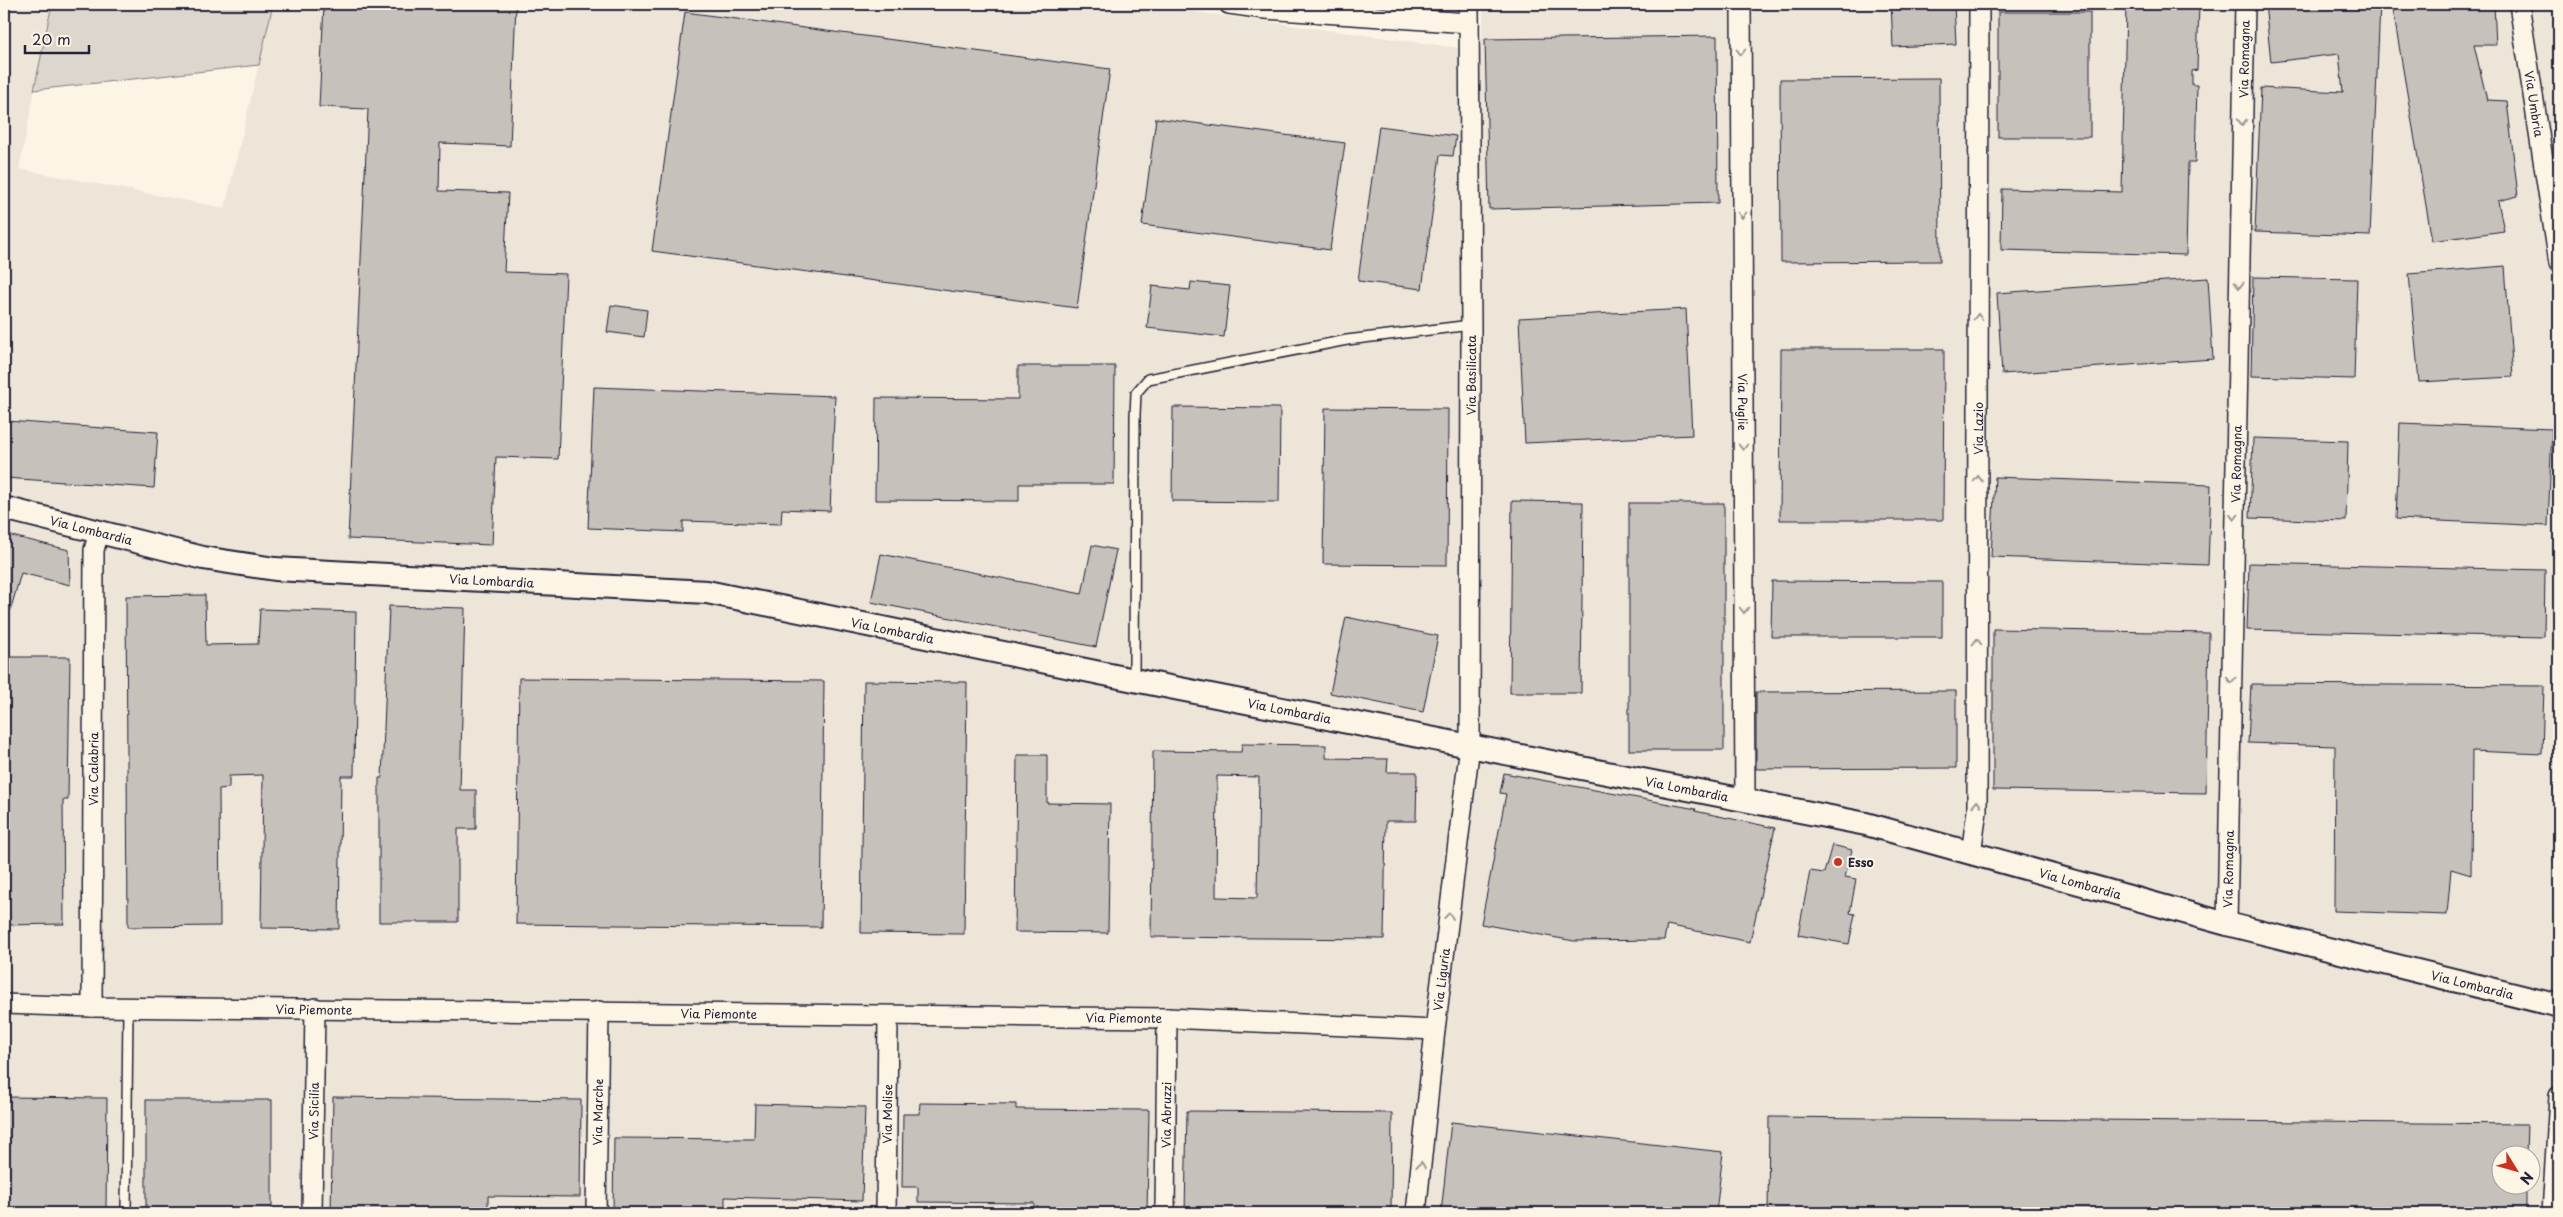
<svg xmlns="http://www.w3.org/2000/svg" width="2563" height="1217" viewBox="0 0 2563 1217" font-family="'Playpen Sans',sans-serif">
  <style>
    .built { fill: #ece5d8; fill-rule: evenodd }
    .green { fill: #dcd6cc; stroke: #7f7c84 }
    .building { fill: #c6c1bb; stroke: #22223b; fill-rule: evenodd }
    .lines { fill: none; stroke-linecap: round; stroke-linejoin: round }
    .service-casing { stroke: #22223b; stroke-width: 12 }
    .minor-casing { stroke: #22223b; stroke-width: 22 }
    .tertiary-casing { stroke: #22223b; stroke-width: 26 }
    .service { stroke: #fcf5e5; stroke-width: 9 }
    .minor { stroke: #fcf5e5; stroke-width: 19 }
    .tertiary { stroke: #fcf5e5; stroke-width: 22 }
    .oneway { stroke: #9a9698 }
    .poi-dot { fill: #c8321e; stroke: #fcf5e5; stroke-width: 2 }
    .labels { text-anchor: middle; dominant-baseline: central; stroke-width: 4; stroke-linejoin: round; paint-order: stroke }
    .street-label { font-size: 12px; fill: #22223b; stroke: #fcf5e5 }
    .poi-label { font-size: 12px; font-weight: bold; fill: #22223b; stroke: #fcf5e5; text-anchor: start }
  </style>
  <rect width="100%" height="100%" fill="#fcf5e5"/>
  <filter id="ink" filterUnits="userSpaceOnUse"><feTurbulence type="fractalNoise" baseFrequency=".02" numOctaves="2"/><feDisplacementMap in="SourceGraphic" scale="10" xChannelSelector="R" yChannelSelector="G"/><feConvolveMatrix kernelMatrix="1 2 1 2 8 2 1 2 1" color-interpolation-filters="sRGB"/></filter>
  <g filter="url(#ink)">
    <path class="built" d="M4,4H52L19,169L225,208L273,4H1138L1481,51L1484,4H2559V1213H4ZM2500,1154H2530V1184H2500Z"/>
    <path class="green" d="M52,4H273L259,65L34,90Z"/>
    <g class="building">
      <path d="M324,4H516L510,146L440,143L439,191L508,193L504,272L566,274L558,459L496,457L492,545L348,539L368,109L319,107Z"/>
      <path d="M1891,4H1954L1956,44L1893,47Z"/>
      <path d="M2126,4H2199L2197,70L2192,71V85H2197L2195,163H2188L2186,255L2001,250L2002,189L2122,192Z"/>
      <path d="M2265,4H2380L2370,236L2255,232L2261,88L2343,92L2339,54L2271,62Z"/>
      <path d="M2392,4H2494L2496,45H2474L2487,100L2507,101L2518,196L2498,201L2504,231L2432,241Z"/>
      <path d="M685,12L1110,69L1077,308L652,251Z"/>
      <rect x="1998" y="12" width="92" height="125"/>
      <path d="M1717,36L1718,203L1489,209L1485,39Z"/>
      <path d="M1939,78L1940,261L1781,262L1780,79Z"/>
      <path d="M1156,118L1345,143L1330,250L1142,225Z"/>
      <path d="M1379,126L1456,136L1453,156L1440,155L1422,289L1358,281Z"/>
      <path d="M2505,266L2513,377L2419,382L2409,274Z"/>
      <path d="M2253,277L2357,279L2354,379L2251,376Z"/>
      <path d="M2208,278L2213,359L2002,374L1997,293Z"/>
      <path d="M1191,282L1230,286L1224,337L1147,328L1152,286L1190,290Z"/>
      <path d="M611,305L647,310L644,337L607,332Z"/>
      <path d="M1686,309L1692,435L1525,443L1519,318Z"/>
      <path d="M1781,349H1944L1943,520H1780Z"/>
      <path d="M1018,366H1115L1114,484H1019V501L875,500L876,398L1018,399Z"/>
      <path d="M594,387L835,396L830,511L782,509L781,524L683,521V532L588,528Z"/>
      <path d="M1173,407L1280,408L1279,502L1172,501Z"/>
      <path d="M1325,408L1448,409L1447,565L1323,564Z"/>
      <path d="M7,421L158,432L154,488L4,478Z"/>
      <path d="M2400,423L2552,429L2548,526L2396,519Z"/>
      <path d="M2253,438L2348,441L2346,521L2250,518Z"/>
      <path d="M1995,477L2211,485L2208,565L1991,557Z"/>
      <path d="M1512,501L1583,502L1581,693H1510Z"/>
      <rect x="1629" y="503" width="95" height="247"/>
      <path d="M4,534L69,550L70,585L21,573L9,615H4Z"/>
      <path d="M1092,545L1116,550L1096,647L871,602L881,554L1082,594Z"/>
      <path d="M2249,563L2545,570L2544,637L2247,630Z"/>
      <path d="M1772,581L1942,582V637H1771Z"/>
      <path d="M205,595L206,645L258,644L260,609L356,612L354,776H341L339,929L261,928L263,775L229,776V788L219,789L220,926L128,927L126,596Z"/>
      <path d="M389,606L465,608L460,790H476V829H458V922H379V778H382Z"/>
      <path d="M1346,617L1438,636L1423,712L1330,693Z"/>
      <path d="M1993,629L2209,633L2206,793L1993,790Z"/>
      <path d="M4,657H70L68,800H63L64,924L4,925Z"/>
      <path d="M519,678L824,681L821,927L516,924Z"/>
      <path d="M864,681L967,682L964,934L861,933Z"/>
      <path d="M2251,684L2544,686L2542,754L2472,751L2471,875L2451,869L2447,915L2334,911L2335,746L2248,743Z"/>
      <path d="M1956,691V768L1756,769V692Z"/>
      <path d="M1242,744L1326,745V758L1388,759L1387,772H1417L1416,821H1386L1384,939L1151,937L1153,751L1241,752ZM1217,776L1259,777L1257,898L1216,897Z"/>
      <path d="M1017,755H1047V803L1110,804L1108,933L1015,932Z"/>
      <path d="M1504,773L1696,809L1695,811L1775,828L1750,942L1667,925L1664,940L1574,941L1481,924L1506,794L1500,793Z"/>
      <path d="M1832,845L1852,850L1845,877L1856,879L1850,913L1855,914L1849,944L1798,935L1810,871L1824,873Z"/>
      <path d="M4,1097L107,1098L106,1213H4Z"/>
      <path d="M333,1097L581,1100L580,1197L488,1196V1213H331Z"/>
      <rect x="146" y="1100" width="126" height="113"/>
      <path d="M920,1103L1016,1104V1109L1149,1110L1147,1213L1034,1211V1203L918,1202V1187H902L903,1114H919Z"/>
      <path d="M755,1104L865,1107L862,1201L725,1197V1213H613L614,1138L754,1139Z"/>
      <path d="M1187,1111L1392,1113L1391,1213H1185Z"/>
      <path d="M1769,1117L2527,1124L2526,1154H2500V1184H2526V1213H1768Z"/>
      <path d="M1451,1122L1723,1152L1716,1213H1441Z"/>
    </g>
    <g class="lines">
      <g class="service-casing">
        <g id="service">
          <path d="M1134,679L1135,415L1136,393L1148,379L1347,340L1471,325"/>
          <path d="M126,1213L128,1007"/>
        </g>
      </g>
      <g class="minor-casing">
        <g id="minor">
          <path d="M1229,4L1265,9L1469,23"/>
          <path id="s1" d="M1741,4L1745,799"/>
          <path id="s2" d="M2519,4L2559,263"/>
          <path id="s3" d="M1971,853L1977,811L1979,4"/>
          <path id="s4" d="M2227,924L2245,4"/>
          <path id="s5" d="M4,1004L92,1007L1167,1018L1435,1030"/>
          <path id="s6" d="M92,1007L94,550L99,532"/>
          <path id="s7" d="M312,1213L315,1008"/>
          <path id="s8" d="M596,1213L599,1011"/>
          <path id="s9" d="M886,1213L888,1016"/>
          <path id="s10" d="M1165,1213L1167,1018"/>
          <path id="s11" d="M1416,1213L1435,1030L1470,745L1471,325L1469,4"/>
          <path d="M2552,1213L2559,1096"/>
        </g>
      </g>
      <g class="tertiary-casing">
        <g id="tertiary">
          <path id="s12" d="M4,508L203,558L275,569L707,592L1134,680L1866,824L2227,924L2559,1006"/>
        </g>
      </g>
      <use href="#service" class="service"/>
      <use href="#minor" class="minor"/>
      <use href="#tertiary" class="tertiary"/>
    </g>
    <defs><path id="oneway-chevron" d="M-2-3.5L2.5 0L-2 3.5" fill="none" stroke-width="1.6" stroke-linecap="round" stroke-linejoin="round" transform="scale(1.25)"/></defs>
    <g class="oneway">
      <use href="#oneway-chevron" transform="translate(1741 52) rotate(90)"/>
      <use href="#oneway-chevron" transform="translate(2242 122) rotate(91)"/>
      <use href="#oneway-chevron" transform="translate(1742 215) rotate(90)"/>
      <use href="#oneway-chevron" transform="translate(2239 285) rotate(91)"/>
      <use href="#oneway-chevron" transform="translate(1978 317) rotate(-90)"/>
      <use href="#oneway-chevron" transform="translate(1743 447) rotate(90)"/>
      <use href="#oneway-chevron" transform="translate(1978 479) rotate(-90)"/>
      <use href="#oneway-chevron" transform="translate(2234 517) rotate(91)"/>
      <use href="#oneway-chevron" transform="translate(1744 610) rotate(90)"/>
      <use href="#oneway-chevron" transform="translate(1977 642) rotate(-90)"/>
      <use href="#oneway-chevron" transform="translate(2231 680) rotate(91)"/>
      <use href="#oneway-chevron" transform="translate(1977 804) rotate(-89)"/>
      <use href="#oneway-chevron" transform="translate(1449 916) rotate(-83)"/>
      <use href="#oneway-chevron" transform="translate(1421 1165) rotate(-84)"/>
    </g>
  </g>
  <circle class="poi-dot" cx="1838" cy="862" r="5"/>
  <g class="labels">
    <g class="street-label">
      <text stroke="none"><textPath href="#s4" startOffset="865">Via Romagna</textPath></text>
      <text stroke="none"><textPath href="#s2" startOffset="101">Via Umbria</textPath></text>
      <text stroke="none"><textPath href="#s11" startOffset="841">Via Basilicata</textPath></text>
      <text stroke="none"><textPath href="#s1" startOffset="398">Via Puglie</textPath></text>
      <text stroke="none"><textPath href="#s3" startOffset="425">Via Lazio</textPath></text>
      <text stroke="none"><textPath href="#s4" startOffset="460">Via Romagna</textPath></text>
      <text stroke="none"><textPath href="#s12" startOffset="90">Via Lombardia</textPath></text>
      <text stroke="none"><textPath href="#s12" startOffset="495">Via Lombardia</textPath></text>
      <text stroke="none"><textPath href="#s12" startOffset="900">Via Lombardia</textPath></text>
      <text stroke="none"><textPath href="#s12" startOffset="1305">Via Lombardia</textPath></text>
      <text stroke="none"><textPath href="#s6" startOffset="238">Via Calabria</textPath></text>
      <text stroke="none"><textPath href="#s12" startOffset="1710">Via Lombardia</textPath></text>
      <text stroke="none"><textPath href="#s4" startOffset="55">Via Romagna</textPath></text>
      <text stroke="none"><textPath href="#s12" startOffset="2115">Via Lombardia</textPath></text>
      <text stroke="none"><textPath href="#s11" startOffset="235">Via Liguria</textPath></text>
      <text stroke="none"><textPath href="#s12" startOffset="2520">Via Lombardia</textPath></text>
      <text stroke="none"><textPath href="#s5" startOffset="310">Via Piemonte</textPath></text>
      <text stroke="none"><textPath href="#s5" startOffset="715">Via Piemonte</textPath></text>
      <text stroke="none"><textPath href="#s5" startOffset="1120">Via Piemonte</textPath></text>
      <text stroke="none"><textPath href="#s7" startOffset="102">Via Sicilia</textPath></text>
      <text stroke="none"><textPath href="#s8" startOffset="101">Via Marche</textPath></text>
      <text stroke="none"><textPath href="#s9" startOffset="99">Via Molise</textPath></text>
      <text stroke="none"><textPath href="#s10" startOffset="98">Via Abruzzi</textPath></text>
    </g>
    <g class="poi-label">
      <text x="1848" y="862">Esso</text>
    </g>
  </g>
  <rect width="2563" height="1217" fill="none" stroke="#fcf5e5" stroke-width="20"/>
  <rect x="10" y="10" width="2543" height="1197" fill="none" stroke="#22223b" stroke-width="2" filter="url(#ink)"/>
  <g transform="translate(2516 1170) rotate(127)"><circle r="24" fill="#fcf5e5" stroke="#a5a1a1"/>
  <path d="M0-4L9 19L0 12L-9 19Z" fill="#c8321e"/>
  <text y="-8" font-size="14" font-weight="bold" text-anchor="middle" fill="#22223b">N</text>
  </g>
  <path d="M25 45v8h64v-8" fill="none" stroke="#22223b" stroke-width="2.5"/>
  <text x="32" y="45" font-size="15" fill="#22223b" stroke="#fcf5e5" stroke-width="4" paint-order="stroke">20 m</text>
</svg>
